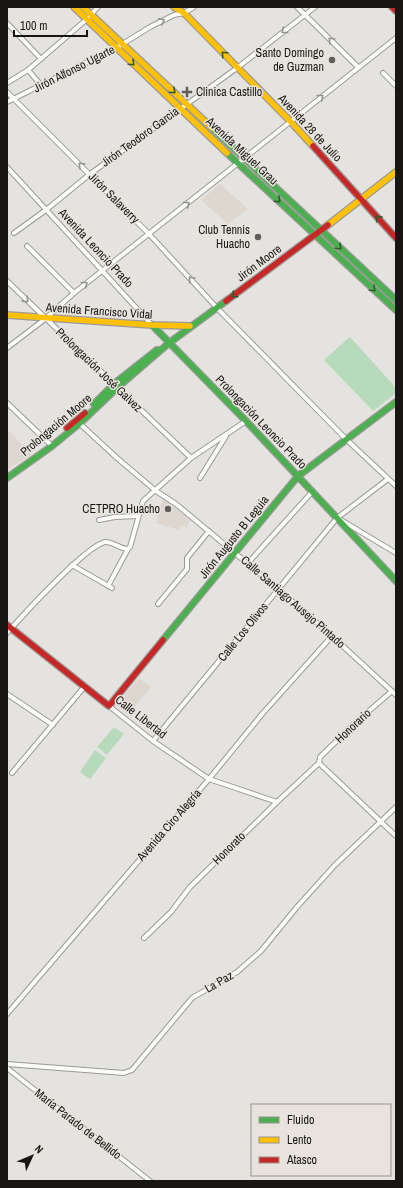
<svg xmlns="http://www.w3.org/2000/svg" width="403" height="1188" viewBox="0 0 403 1188" font-family="'Archivo Narrow',sans-serif">
  <style>
    .built { fill: #ddd7cf }
    .green { fill: #b6dabb }
    .lines { fill: none; stroke-linecap: round; stroke-linejoin: round }
    .street-casing { stroke: #9b9a97; stroke-width: 6 }
    .fast-casing { stroke: #9b9a97; stroke-width: 8 }
    .slow-casing { stroke: #9b9a97; stroke-width: 8 }
    .jam-casing { stroke: #9b9a97; stroke-width: 8 }
    .street { stroke: #fbfbfa; stroke-width: 4 }
    .fast { stroke: #4caf50; stroke-width: 5.5 }
    .slow { stroke: #ffc107; stroke-width: 5.5 }
    .jam { stroke: #c62828; stroke-width: 5.5 }
    .oneway { stroke: #959492 }
    .oneway2 { stroke: #2f5b2f }
    .poi-dot { fill: #605e5b; stroke: #e8e4dd; stroke-width: 1.5 }
    .labels { text-anchor: middle; dominant-baseline: central; stroke-width: 3; stroke-linejoin: round; paint-order: stroke }
    .poi-label { font-size: 12px; fill: #181614; stroke: #e8e4dd; text-anchor: end }
    .street-label { font-size: 12px; fill: #181614; stroke: #e8e4dd }
  </style>
  <rect width="100%" height="100%" fill="#e5e3e0"/>
  <g class="built">
    <path d="M220,184L248,209L228,224L201,200Z"/>
    <path d="M7,429L32,455L7,469Z"/>
    <path d="M163,498L190,520L187,528L181,525L179,530L156,523Z"/>
    <path d="M139,678L151,687L128,715L116,705Z"/>
  </g>
  <g class="green">
    <path d="M124,47L184,103L180,107L119,49Z"/>
    <path d="M350,337L396,388V393L373,411L324,360Z"/>
    <path d="M114,727L124,734L107,755L97,747Z"/>
    <path d="M95,750L106,758L90,779L80,772Z"/>
  </g>
  <g class="lines">
    <g class="street-casing">
      <g id="street">
        <path d="M297,7L358,67"/>
        <path d="M7,23L41,59"/>
        <path d="M28,70L41,85"/>
        <path d="M383,73L396,86"/>
        <path d="M7,83L28,70L87,19L98,7"/>
        <path d="M7,92L149,234L217,308L347,440L396,486"/>
        <path d="M7,102L116,48L150,27L174,15L184,13L194,7"/>
        <path d="M7,167L152,325"/>
        <path d="M14,233L46,210L90,174L237,68L315,7"/>
        <path d="M27,246L74,293"/>
        <path d="M7,281L191,458"/>
        <path d="M7,348L45,319L74,293L396,38"/>
        <path d="M7,403L52,446"/>
        <path d="M78,422L117,458L156,491L176,504L278,589L332,636L396,695"/>
        <path d="M200,478L226,436"/>
        <path d="M99,520L115,517L138,516"/>
        <path d="M341,520L396,553"/>
        <path d="M248,563L312,492"/>
        <path d="M72,565L112,588"/>
        <path d="M108,586L128,549"/>
        <path d="M158,604L187,569V558L209,531"/>
        <path d="M7,633C23,615 86,546 105,542C112,541 120,549 128,549L130,547L143,501L191,458L246,421"/>
        <path d="M7,694L53,725"/>
        <path d="M109,706L153,741L209,779L277,802"/>
        <path d="M153,741L337,518L388,479"/>
        <path d="M319,763L396,836"/>
        <path d="M319,763L320,757L354,724L392,691"/>
        <path d="M12,773L85,686"/>
        <path d="M144,938L171,912L190,887L277,802L319,763"/>
        <path d="M7,1014L209,779L263,713L332,636"/>
        <path d="M7,1064L124,1073L132,1070L192,998L237,972L261,951L297,907L335,865L396,807"/>
        <path d="M7,1068L150,1181"/>
      </g>
    </g>
    <g class="fast-casing">
      <g id="fast">
        <path d="M212,128L396,300"/>
        <path d="M227,153L396,310"/>
        <path d="M152,325L246,421L396,581"/>
        <path d="M94,404L114,384L157,350"/>
        <path d="M7,478L52,446L80,423L118,387L169,343L226,301"/>
        <path d="M163,640L298,476L396,402"/>
      </g>
    </g>
    <g class="slow-casing">
      <g id="slow">
        <path d="M74,7L227,153"/>
        <path d="M83,7L212,128"/>
        <path d="M174,7L184,13L291,122L313,146"/>
        <path d="M328,225L396,172"/>
        <path d="M7,315L152,325L190,326"/>
      </g>
    </g>
    <g class="jam-casing">
      <g id="jam">
        <path d="M392,7L396,11"/>
        <path d="M313,146L396,238"/>
        <path d="M226,301L328,225"/>
        <path d="M67,428L85,413"/>
        <path d="M7,625L109,706L163,640"/>
      </g>
    </g>
    <use href="#street" class="street"/>
    <use href="#fast" class="fast"/>
    <use href="#slow" class="slow"/>
    <use href="#jam" class="jam"/>
  </g>
  <defs><path id="oneway-chevron" d="M-2-3.5L2.5 0L-2 3.5" fill="none" stroke-width="1.6" stroke-linecap="round" stroke-linejoin="round"/></defs>
  <g class="oneway">
    <use href="#oneway-chevron" transform="translate(162 21) rotate(-27)"/>
    <use href="#oneway-chevron" transform="translate(284 31) rotate(142)"/>
    <use href="#oneway-chevron" transform="translate(331 40) rotate(-135)"/>
    <use href="#oneway-chevron" transform="translate(321 97) rotate(-39)"/>
    <use href="#oneway-chevron" transform="translate(81 165) rotate(-135)"/>
    <use href="#oneway-chevron" transform="translate(187 204) rotate(-38)"/>
    <use href="#oneway-chevron" transform="translate(191 279) rotate(-133)"/>
    <use href="#oneway-chevron" transform="translate(85 284) rotate(-38)"/>
    <use href="#oneway-chevron" transform="translate(26 300) rotate(44)"/>
  </g>
  <g class="oneway2">
    <use href="#oneway-chevron" transform="translate(224 54) rotate(-134)"/>
    <use href="#oneway-chevron" transform="translate(132 63) rotate(43)"/>
    <use href="#oneway-chevron" transform="translate(173 91) rotate(43)"/>
    <use href="#oneway-chevron" transform="translate(278 200) rotate(43)"/>
    <use href="#oneway-chevron" transform="translate(378 218) rotate(-132)"/>
    <use href="#oneway-chevron" transform="translate(339 247) rotate(43)"/>
    <use href="#oneway-chevron" transform="translate(373 289) rotate(43)"/>
    <use href="#oneway-chevron" transform="translate(234 295) rotate(143)"/>
  </g>
  <g class="poi-dot">
    <circle cx="332" cy="60" r="4"/>
    <path d="M185 86h4v4h4v4h-4v4h-4v-4h-4v-4h4z"/>
    <circle cx="258" cy="237" r="4"/>
    <circle cx="168" cy="509" r="4"/>
  </g>
  <g class="labels">
    <g class="poi-label">
      <text x="324" y="53">Santo Domingo<tspan x="324" dy="14">de Guzman</tspan></text>
      <text x="196" y="92" text-anchor="start">Clinica Castillo</text>
      <text x="250" y="230">Club Tennis<tspan x="250" dy="14">Huacho</tspan></text>
      <text x="160" y="509">CETPRO Huacho</text>
    </g>
    <g class="street-label">
      <text transform="translate(74 69) rotate(-27)">Jirón Alfonso Ugarte</text>
      <text transform="translate(310 128) rotate(47)">Avenida 28 de Julio</text>
      <text transform="translate(140 137) rotate(-36)">Jirón Teodoro Garcia</text>
      <text transform="translate(242 151) rotate(43)">Avenida Miguel Grau</text>
      <text transform="translate(114 198) rotate(45)">Jirón Salaverry</text>
      <text transform="translate(96 248) rotate(47)">Avenida Leoncio Prado</text>
      <text transform="translate(259 263) rotate(-37)">Jirón Moore</text>
      <text transform="translate(99 311) rotate(4)">Avenida Francisco Vidal</text>
      <text transform="translate(99 370) rotate(44)">Prolongación José Galvez</text>
      <text transform="translate(261 422) rotate(46)">Prolongación Leoncio Prado</text>
      <text transform="translate(56 425) rotate(-40)">Prolongación Moore</text>
      <text transform="translate(234 537) rotate(-51)">Jirón Augusto B Leguia</text>
      <text transform="translate(293 602) rotate(41)">Calle Santiago Ausejo Pintado</text>
      <text transform="translate(243 632) rotate(-51)">Calle Los Olivos</text>
      <text transform="translate(141 717) rotate(38)">Calle Libertad</text>
      <text transform="translate(353 726) rotate(-43)">Honorario</text>
      <text transform="translate(169 825) rotate(-49)">Avenida Ciro Alegría</text>
      <text transform="translate(229 848) rotate(-45)">Honorato</text>
      <text transform="translate(219 982) rotate(-30)">La Paz</text>
      <text transform="translate(78 1124) rotate(38)">María Parado de Bellido</text>
    </g>
  </g>
  <rect width="403" height="1188" fill="none" stroke="#181614" stroke-width="16"/>
  <rect x="251" y="1104" width="140" height="72" fill="#e8e4dd" stroke="#95928d"/>
  <rect x="259" y="1117" width="20" height="6" fill="#4caf50" stroke="#95928d"/>
  <text x="287" y="1124" font-size="12" fill="#181614">Fluido</text>
  <rect x="259" y="1137" width="20" height="6" fill="#ffc107" stroke="#95928d"/>
  <text x="287" y="1144" font-size="12" fill="#181614">Lento</text>
  <rect x="259" y="1157" width="20" height="6" fill="#c62828" stroke="#95928d"/>
  <text x="287" y="1164" font-size="12" fill="#181614">Atasco</text>
  <g transform="translate(32 1156) rotate(46)" stroke="#e8e4dd" stroke-width="3" paint-order="stroke">
  <path d="M0-3L7 15L0 10L-7 15Z" fill="#181614"/>
  <text y="-6" font-size="11" font-weight="bold" text-anchor="middle" fill="#181614">N</text>
  </g>
  <path d="M14 30v6h73v-6" fill="none" stroke="#181614" stroke-width="2"/>
  <text x="20" y="30" font-size="12" fill="#181614" stroke="#e8e4dd" stroke-width="3" paint-order="stroke">100 m</text>
</svg>
